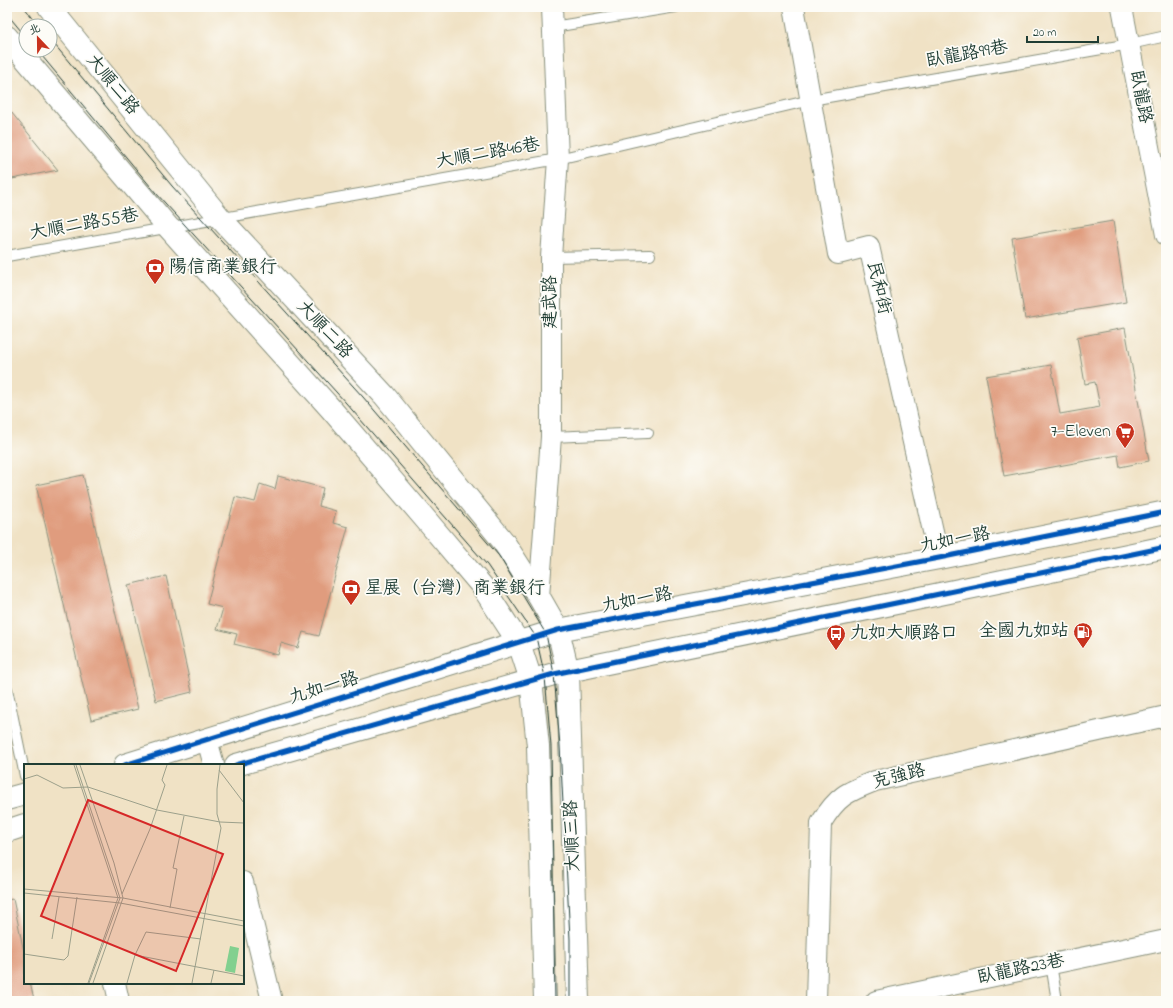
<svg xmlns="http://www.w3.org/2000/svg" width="1173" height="1008" viewBox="0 0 1173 1008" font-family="'Indie Flower','LXGW WenKai TC',sans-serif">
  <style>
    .building { fill: #e09c7e }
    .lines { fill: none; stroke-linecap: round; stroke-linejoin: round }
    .service-casing { stroke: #88907c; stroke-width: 12 }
    .minor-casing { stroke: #88907c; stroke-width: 22 }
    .tertiary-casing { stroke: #88907c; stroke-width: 24 }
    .primary-casing { stroke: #88907c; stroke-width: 24 }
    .service { stroke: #fff; stroke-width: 10 }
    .minor { stroke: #fff; stroke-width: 20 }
    .tertiary { stroke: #fff; stroke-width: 22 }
    .primary { stroke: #fff; stroke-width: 22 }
    .tram { stroke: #1f3d34; stroke-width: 1 }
    .cycleway-casing { stroke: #fdfcf7; stroke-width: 8 }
    .cycleway { stroke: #0057b8; stroke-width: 5 }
    .labels { text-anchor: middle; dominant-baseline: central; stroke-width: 3.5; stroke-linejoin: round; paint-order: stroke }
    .street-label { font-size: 18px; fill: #1f3d34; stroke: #fdfcf7 }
    .poi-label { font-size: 18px; fill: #1f3d34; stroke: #fdfcf7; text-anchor: start }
    .inset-road { fill: none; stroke: #9ca08b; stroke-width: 1 }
    .view { fill: #d62828; fill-opacity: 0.15; stroke: #d62828; stroke-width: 2 }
    .inset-edge { fill: none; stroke: #1f3d34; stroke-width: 2 }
  </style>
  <rect width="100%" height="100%" fill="#fdfcf7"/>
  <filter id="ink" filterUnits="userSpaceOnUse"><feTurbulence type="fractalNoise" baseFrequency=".025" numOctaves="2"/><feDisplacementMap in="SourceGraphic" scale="8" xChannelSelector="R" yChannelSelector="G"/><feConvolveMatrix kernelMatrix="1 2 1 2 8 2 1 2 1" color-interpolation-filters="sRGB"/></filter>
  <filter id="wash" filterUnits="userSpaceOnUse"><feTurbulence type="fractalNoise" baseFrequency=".012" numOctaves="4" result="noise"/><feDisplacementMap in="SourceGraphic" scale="16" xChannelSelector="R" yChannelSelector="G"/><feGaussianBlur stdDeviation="0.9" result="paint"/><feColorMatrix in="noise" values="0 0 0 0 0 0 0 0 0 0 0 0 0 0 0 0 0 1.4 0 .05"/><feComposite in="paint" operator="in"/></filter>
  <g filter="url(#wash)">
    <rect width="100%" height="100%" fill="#f0e2c5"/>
    <g id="blocks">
      <g class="building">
        <path d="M7,107L58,170L7,180Z"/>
        <path d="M1113,221L1126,302L1025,319L1012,238Z"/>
        <path d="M1125,328L1149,461L1120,467L1118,455L1004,476L986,376L1051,365L1060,414L1100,407L1095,382L1085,384L1077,337Z"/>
        <path d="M83,475L138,709L91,720L36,485Z"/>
        <path d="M278,476L323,488L319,506L336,511L333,523L348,527L319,636L303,632L298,648L281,643L278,655L234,644L237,634L217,629L223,608L207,604L235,497L255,502L260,484L275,489Z"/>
        <path d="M166,576L192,692L156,701L128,585Z"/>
        <path d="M13,899L25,957V983H30L34,999L21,1001H7V900Z"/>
      </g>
    </g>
  </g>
  <g filter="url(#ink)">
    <use href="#blocks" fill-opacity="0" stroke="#88907c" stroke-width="1"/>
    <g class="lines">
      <g class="service-casing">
        <g id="service">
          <path d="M553,27L676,7"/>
          <path d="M7,256L558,159L811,100L1130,44L1166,36"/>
          <path d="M551,257L650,255"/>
          <path d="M551,437L648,433"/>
          <path d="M7,689L25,776"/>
          <path d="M1051,964L1057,1001"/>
        </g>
      </g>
      <g class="minor-casing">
        <g id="minor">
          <path d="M794,7L838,254L869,246L939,558"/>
          <path d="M1122,7L1166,235"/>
          <path d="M539,597L551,437V257L558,159L552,7"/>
          <path d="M207,740L214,765"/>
          <path d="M243,882L272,1001"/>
          <path d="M115,983L119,1001"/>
          <path d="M816,1001L821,823C837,796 847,792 875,781L1166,716"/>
          <path d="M876,1001L1166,940"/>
        </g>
      </g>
      <g class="tertiary-casing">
        <g id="tertiary">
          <path d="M49,7L220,218L384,395L503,541L539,597L558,630L568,672L578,1001"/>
          <path d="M7,37L168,227L331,409L427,521L482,586L519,643L531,680L538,746L545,1001"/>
        </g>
      </g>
      <g class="primary-casing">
        <g id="primary">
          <path d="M125,765L558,630L939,558L1166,512"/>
          <path d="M236,765L554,674L1166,547"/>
          <path d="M7,799L25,794"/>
          <path d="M7,831L25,825"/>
        </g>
      </g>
      <use href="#service" class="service"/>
      <use href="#minor" class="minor"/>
      <use href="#tertiary" class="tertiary"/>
      <use href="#primary" class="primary"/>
      <g class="tram">
        <path d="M24,7L39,26"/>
        <path d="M7,14L26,37"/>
        <path d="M50,39L172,186L363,397L499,556L546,634L554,674L560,746L570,939V1001"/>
        <path d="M37,50L156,193L346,403L487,565L536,637L545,677L551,746L555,1001"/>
      </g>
      <g class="cycleway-casing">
        <g id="cycleway">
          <path d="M125,765L558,630L939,558L1166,512"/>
          <path d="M236,765L554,674L1166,547"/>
        </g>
      </g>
      <use href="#cycleway" class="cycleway"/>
    </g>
  </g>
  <defs>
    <g id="bank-pin" transform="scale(1)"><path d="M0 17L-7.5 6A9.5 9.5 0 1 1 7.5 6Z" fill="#c8321e" stroke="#fdfcf7"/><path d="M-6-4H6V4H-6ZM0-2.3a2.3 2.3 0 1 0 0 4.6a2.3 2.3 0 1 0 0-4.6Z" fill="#fff"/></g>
    <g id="supermarket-pin" transform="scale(1)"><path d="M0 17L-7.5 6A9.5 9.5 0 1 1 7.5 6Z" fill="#c8321e" stroke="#fdfcf7"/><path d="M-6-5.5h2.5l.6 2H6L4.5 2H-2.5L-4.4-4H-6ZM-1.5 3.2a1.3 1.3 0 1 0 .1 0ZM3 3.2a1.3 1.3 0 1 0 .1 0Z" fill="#fff"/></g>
    <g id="fuel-pin" transform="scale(1)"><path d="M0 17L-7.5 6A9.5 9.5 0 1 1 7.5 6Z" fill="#c8321e" stroke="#fdfcf7"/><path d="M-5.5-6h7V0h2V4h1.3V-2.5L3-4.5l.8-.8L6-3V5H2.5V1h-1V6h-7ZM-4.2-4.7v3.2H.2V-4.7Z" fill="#fff"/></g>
    <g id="bus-pin" transform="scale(1)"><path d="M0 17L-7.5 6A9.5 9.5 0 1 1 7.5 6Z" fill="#c8321e" stroke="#fdfcf7"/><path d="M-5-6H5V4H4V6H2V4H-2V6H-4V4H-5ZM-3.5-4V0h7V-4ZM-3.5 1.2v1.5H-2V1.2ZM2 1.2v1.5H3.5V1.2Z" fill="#fff"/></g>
  </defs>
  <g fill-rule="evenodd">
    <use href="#bank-pin" x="155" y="268"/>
    <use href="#supermarket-pin" x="1125" y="432"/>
    <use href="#bank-pin" x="351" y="589"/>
    <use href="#fuel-pin" x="1083" y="632"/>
    <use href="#bus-pin" x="836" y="634"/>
  </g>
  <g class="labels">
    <g class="street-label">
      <text transform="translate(967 55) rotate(-10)">臥龍路99巷</text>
      <text transform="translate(112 85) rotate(51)">大順二路</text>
      <text transform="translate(1140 97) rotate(79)">臥龍路</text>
      <text transform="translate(488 154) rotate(-10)">大順二路46巷</text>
      <text transform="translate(84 225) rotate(-10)">大順二路55巷</text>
      <text transform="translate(878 288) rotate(77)">民和街</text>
      <text transform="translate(551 302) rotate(-90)">建武路</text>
      <text transform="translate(324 330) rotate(47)">大順二路</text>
      <text transform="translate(955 541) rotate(-11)">九如一路</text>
      <text transform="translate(637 601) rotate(-11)">九如一路</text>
      <text transform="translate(324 689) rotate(-17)">九如一路</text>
      <text transform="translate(899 777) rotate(-14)">克強路</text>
      <text transform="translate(573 836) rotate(-92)">大順三路</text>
      <text transform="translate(1021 970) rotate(-12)">臥龍路23巷</text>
    </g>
    <g class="poi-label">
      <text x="169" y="268">陽信商業銀行</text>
      <text x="1111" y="432" text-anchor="end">7-Eleven</text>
      <text x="365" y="589">星展（台灣）商業銀行</text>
      <text x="1069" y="632" text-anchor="end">全國九如站</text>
      <text x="850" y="634">九如大順路口</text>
    </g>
  </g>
  <g transform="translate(24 764)">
    <rect width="220" height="220" fill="#f0e2c5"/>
    <path d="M206,182L215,184L211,209L201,207Z" fill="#82d08f"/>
    <path class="inset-road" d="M50,1L94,134L64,219M52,1L96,134L65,219M56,1L90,99L99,134L69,219M195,6L220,39M0,15L13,11L39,24L64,23L133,46L196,58L220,59M0,125L99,134L220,157M0,129L96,139L220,162M98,130L126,65L141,21L138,16L143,1M146,144L153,105L149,104L160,52M28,175L35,133M0,190L40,196L44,192L53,133M111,191L220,212M103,219L111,191L122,168L177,175M168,219L197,64L193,50V25L196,1M187,219L190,206"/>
    <path class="view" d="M64,36L199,90L152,207L17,152Z"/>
    <rect width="220" height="220" class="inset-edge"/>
  </g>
  <rect width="1173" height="1008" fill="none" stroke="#fdfcf7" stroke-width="24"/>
  <g transform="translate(38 38) rotate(338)"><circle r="19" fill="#fdfcf7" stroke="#a4b0a9"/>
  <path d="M0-3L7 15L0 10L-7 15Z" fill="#c8321e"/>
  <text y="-6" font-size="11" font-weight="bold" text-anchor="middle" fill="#1f3d34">北</text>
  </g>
  <path d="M1027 36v6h71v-6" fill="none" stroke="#1f3d34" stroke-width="2"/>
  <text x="1033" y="36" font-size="12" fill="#1f3d34" stroke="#fdfcf7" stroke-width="3" paint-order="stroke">20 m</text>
</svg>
